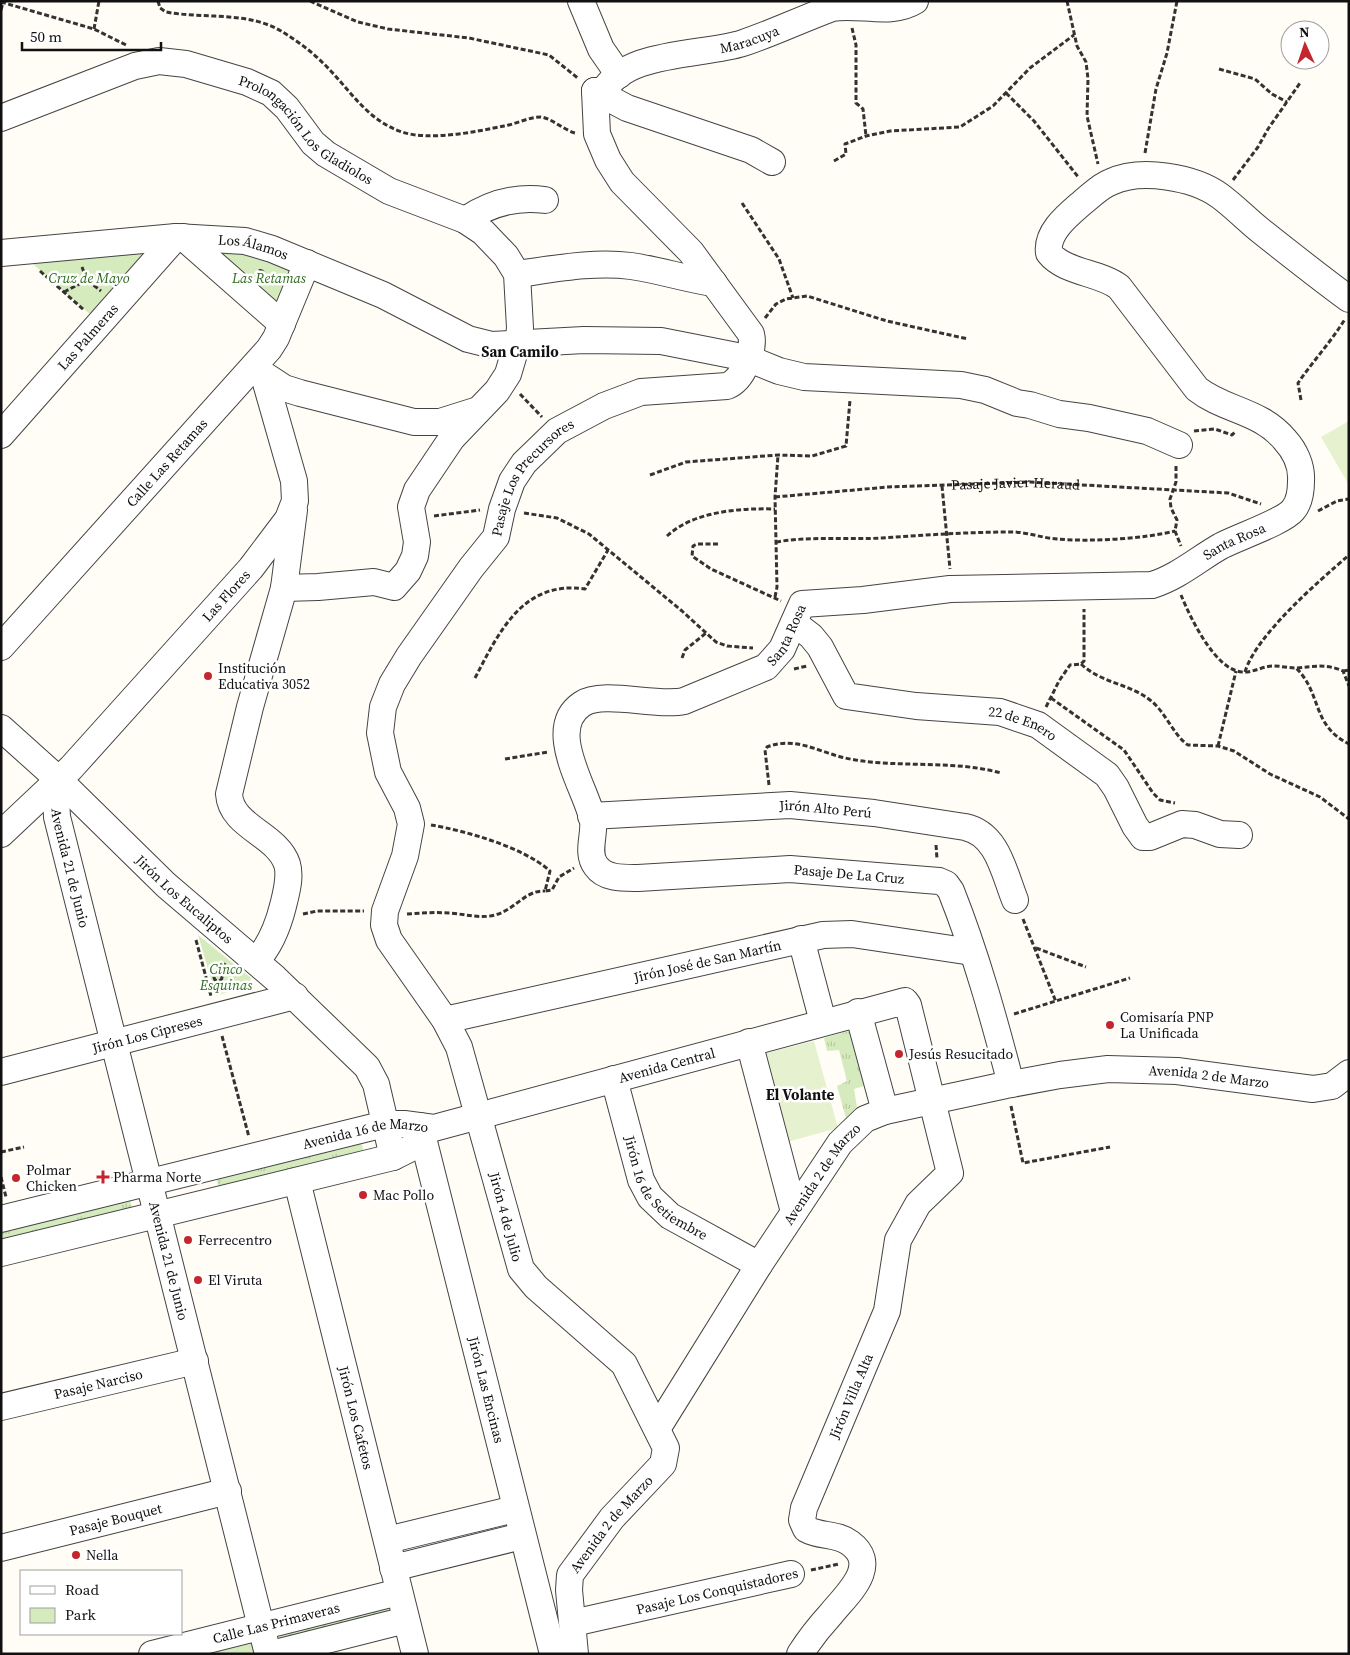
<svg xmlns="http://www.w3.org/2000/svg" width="1350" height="1655" viewBox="0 0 1350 1655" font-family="'Source Serif 4',serif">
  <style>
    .grass { fill: url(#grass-tufts) }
    .park { fill: #d5ebbd }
    .garden { fill: url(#garden-furrows) }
    .pitch { fill: #e6f2cf }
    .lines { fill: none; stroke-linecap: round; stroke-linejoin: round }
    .minor-casing { stroke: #444; stroke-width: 28 }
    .path { stroke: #333; stroke-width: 3; stroke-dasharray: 5 2.5; stroke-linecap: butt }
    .minor { stroke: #fff; stroke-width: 26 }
    .poi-dot { fill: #c4262e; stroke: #fff; stroke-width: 2 }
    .labels { text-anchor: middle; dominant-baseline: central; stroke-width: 5; stroke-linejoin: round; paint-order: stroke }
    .street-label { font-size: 14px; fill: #111; stroke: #fff }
    .park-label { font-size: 14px; font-style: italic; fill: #2f6b1f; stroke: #fff }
    .poi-label { font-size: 14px; fill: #111; stroke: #fff; text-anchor: start }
    .neighbourhood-label { font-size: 15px; font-weight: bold; fill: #111; stroke: #fff }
  </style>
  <defs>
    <pattern id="grass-tufts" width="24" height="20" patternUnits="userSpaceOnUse" patternTransform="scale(1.25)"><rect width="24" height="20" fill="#d5ebbd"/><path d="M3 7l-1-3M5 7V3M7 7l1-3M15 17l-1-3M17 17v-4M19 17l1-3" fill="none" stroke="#b6c8a1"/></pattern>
    <pattern id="garden-furrows" width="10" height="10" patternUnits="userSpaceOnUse" patternTransform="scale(1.25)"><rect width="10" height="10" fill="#d5ebbd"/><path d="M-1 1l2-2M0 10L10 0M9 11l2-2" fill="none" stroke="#b6c8a1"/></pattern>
  </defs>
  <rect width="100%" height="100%" fill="#fffdf5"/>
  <g class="grass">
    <path d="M849,1031L864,1086L854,1089L857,1107L846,1118L837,1086L847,1081L839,1050L827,1051L824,1038Z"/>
    <path d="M360,1138L365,1156L220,1192L215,1174Z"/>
    <path d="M129,1196L133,1211L1,1244V1228Z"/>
  </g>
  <g class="park">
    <path d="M203,246L233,248L289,268L291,272L275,308Z"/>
    <path d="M147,250L92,316L25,257Z"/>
    <path d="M198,935L251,978L249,985L216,996Z"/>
    <path d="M256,1636L260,1654H184Z"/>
  </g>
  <path class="garden" d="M384,1604L389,1610L387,1617L284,1643L279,1637L281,1630Z"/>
  <g class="pitch">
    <path d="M1349,421V485L1321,437Z"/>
    <path d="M814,1041L838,1128L787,1142L763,1054Z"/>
  </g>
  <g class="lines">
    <g class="minor-casing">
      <g id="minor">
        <path d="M581,1L601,49L619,75"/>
        <path id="s2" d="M595,91L602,95C621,50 703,56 743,43C773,33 802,19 832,8C858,3 891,16 915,1"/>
        <path d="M595,91L627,108L751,150L772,162"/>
        <path id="s3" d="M1,118L135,66L159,61L186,64L247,82L271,93L287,108L313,143L326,154L389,191L465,220L483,232L506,256L517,274L520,328L519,337L508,374L497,391L452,438L417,490L411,507L417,542L415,556L408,571L394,587L374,582L318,587L284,588"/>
        <path d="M465,220C489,204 517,196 545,200"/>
        <path d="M183,237L282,324"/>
        <path id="s4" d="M1,253L176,237L245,241L272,249L383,295L468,339L492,345L584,340L661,341L747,358L779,371L804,377L961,385L985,390L1017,403L1030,405L1059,414L1089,418L1147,431L1179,445"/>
        <path d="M517,274C554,269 594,261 631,266C660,270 685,279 714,283"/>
        <path d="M258,371L284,388L300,393L414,422H440L475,411"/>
        <path id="s5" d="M1,435L176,237"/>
        <path id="s6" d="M794,623L811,636L820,647L846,696L916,706L1000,712L1038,725L1107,775L1116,788L1135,826L1143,837H1150L1182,824L1195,825L1220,834L1239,835"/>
        <path id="s7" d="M1,647L269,349L276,338L307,263"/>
        <path id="s8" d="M1,728L59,780L166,885L275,978L367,1067L376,1084L393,1157"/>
        <path id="s9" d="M59,780L56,797L57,817L268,1654"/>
        <path id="s10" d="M591,816L790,805L874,813L965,827C998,834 1004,873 1015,900"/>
        <path id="s11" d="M1,834L71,768L251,568L288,519L295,501L294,481L264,376"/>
        <path d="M801,939L823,1022"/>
        <path d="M256,961C270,946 278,926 283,906C286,894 291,877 287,864C277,834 231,827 229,794L250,707L284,588L294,510"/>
        <path d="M858,1012L885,1111"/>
        <path id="s12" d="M445,1020L823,935L852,934L972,952"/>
        <path d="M749,1042L794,1212"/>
        <path id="s13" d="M1,1072L295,996"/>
        <path id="s14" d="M614,1079L641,1180L650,1197L670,1216L759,1265"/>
        <path id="s15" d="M1011,1084C994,1019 976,954 951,891L946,884L939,881L790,869L638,878C624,878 605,879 596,866C586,853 595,835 593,821C587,790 544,729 582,704C603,690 656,707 684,701L766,667L782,649L802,604L863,600L950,589L1152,585C1178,577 1198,559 1221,546C1238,537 1283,522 1293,510C1299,503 1301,491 1301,481C1302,466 1295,451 1285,440C1260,410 1225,411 1197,389L1119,287C1099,272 1065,273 1049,253C1046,232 1068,215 1083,202C1092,195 1100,186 1111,182C1141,168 1194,177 1220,196C1235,207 1247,220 1261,231C1290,254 1319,277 1349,299"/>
        <path id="s16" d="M420,1126L553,1654"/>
        <path id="s17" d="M297,1181L415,1654"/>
        <path id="s18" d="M1,1219L385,1124H404L434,1128L905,1001L908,1005L950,1173L918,1204L898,1240L887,1311L804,1508L802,1520L806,1529C820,1537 837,1533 850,1543C881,1566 846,1595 831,1614C820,1626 809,1640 800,1654"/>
        <path d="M1,1253L393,1157L409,1149"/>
        <path id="s19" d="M1,1407L195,1361"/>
        <path id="s20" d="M657,1429L759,1265L840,1143L865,1119L885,1111L1006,1085L1060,1075L1108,1069L1177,1071L1313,1089L1332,1086L1349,1073"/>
        <path d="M387,1540L515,1509"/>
        <path id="s21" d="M1,1548L228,1491"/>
        <path d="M393,1568L522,1536"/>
        <path d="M573,1623L791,1574"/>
        <path id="s22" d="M152,1654L399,1592"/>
        <path d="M271,1654L406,1620"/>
        <path id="s23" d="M575,1654L569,1590L570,1575L612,1518L663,1464L666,1448L624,1364L536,1287L521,1269L459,1047L445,1020L389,940L384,925L385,911L405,856L411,824L407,808L388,772L380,733L383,707L392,684L409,656L471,568L496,537L502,509L512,481L524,463L557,431L604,406L641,392L727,386C743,380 755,349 751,334L691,252L622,182L608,160L597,134L595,91"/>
      </g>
    </g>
    <g class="path">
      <path d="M158,1L160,8L166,12C203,19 247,11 281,31C296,40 311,51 323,63C349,88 366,120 402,132C430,141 475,132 504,126C516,124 529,117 541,117C551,118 564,130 575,133"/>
      <path d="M310,1L358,22L388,29L469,38L549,55L579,79"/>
      <path d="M1067,1L1077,46L1086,62L1088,79L1087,116L1098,164"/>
      <path d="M1,2L94,29L128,46"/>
      <path d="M1,10L3,3"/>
      <path d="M852,28L856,45V103L863,109L866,136"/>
      <path d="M94,29L99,1"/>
      <path d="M1219,69L1255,79L1272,94L1287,102"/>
      <path d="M1006,93L1034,121L1079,178"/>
      <path d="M1145,153L1156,89L1167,53L1177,1"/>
      <path d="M834,161L846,154L845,144L866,136L890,131L960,127L993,106L1030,68L1074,35"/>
      <path d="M1233,180L1258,147L1268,129L1300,83"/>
      <path d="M742,203L779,259L793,298"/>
      <path d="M82,267L87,280L101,291"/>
      <circle cx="260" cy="274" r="3.5"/>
      <path d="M40,271L84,310"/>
      <path d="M64,292L87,280"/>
      <path d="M765,318L776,304L786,299L807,296L887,321L968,339"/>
      <path d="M520,394L542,417"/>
      <path d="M1301,400L1298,383C1313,361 1331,342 1345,319"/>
      <path d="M1194,431L1215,429L1232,435L1236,431"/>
      <path d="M1176,466V482L1170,499L1171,508L1177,520L1175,531L1181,546"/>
      <path d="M650,475L686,462L778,455L812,456L846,446L850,400"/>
      <path d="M942,486L950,569"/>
      <path id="s1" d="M775,497L888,487L1030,482L1228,493L1261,504"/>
      <path d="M1318,511L1337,501L1349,499"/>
      <path d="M524,513L557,518L589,534L682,611L716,642L727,646L753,648"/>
      <path d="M434,516L480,510"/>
      <path d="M667,536C694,511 740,508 775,509"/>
      <path d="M776,542C811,536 846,540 882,538C925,535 969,532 1012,532C1027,532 1042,538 1057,539C1092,542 1141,539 1175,531"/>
      <path d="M718,544H697L693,546L692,556L711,569L781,601"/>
      <path d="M1181,595C1190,617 1215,670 1242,672C1253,673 1263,666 1273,666C1281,666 1289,668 1296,668C1322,693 1311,725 1349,744"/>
      <path d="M775,597L777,587L775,497L778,455"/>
      <path d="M682,658L685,650L706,633"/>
      <path d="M1081,664C1103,684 1128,683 1150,700C1166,712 1173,735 1188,745L1218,746L1234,751L1270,774L1320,797L1349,819"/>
      <path d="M1297,668C1315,666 1327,664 1343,671L1349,686"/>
      <path d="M794,669L807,666"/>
      <path d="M1343,671L1349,670"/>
      <path d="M1245,672C1256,635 1318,582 1349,555"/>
      <path d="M475,678C499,632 523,580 585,589L608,550"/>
      <path d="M1051,698L1124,750L1153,793L1160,800L1175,803"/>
      <path d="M1046,707L1059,681L1070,665L1081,664L1084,661V609"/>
      <path d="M1218,746L1236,671"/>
      <path d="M505,759L548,752"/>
      <path d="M769,785L765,750L767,747C795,736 819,752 845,758C896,769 950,759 1001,773"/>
      <path d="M431,825C466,831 523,847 550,871L545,891L552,890L559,877L574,868"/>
      <path d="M936,845L937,859"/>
      <path d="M303,914L317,911H364"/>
      <path d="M407,914C421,913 435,912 449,913C465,914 480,919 495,915C515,910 525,890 545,891"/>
      <path d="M1023,919L1056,1002"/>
      <path d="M196,940L211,996"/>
      <path d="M1036,948L1086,967"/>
      <path d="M220,973L225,963"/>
      <circle cx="218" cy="977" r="4"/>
      <path d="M1014,1014L1130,978"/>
      <path d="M222,1036L249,1137"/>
      <path d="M1011,1106L1023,1163L1110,1147"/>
      <path d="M1,1152L24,1147"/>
      <path d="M1,1177L6,1197"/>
      <path d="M811,1570L839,1564"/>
    </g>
    <use href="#minor" class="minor"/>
  </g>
  <g class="poi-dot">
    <circle cx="208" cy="676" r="5"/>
    <circle cx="1110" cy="1025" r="5"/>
    <circle cx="899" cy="1054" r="5"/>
    <path d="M100.5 1169.5h5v5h5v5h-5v5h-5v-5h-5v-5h5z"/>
    <circle cx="16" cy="1178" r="5"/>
    <circle cx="363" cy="1195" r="5"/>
    <circle cx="188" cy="1240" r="5"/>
    <circle cx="198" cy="1280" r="5"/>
    <circle cx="76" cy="1555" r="5"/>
  </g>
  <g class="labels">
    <g class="street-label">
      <text stroke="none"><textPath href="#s2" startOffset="171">Maracuya</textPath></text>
      <text stroke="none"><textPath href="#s3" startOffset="336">Prolongación Los Gladiolos</textPath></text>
      <text stroke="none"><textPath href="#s4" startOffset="254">Los Álamos</textPath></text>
      <text stroke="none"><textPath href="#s5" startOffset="131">Las Palmeras</textPath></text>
      <text stroke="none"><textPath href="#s7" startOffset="248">Calle Las Retamas</textPath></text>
      <text stroke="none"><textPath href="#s23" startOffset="1355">Pasaje Los Precursores</textPath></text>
      <text stroke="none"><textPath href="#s1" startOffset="241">Pasaje Javier Heraud</textPath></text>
      <text stroke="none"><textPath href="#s15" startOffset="1448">Santa Rosa</textPath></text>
      <text stroke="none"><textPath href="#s11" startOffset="328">Las Flores</textPath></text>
      <text stroke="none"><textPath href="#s15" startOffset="969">Santa Rosa</textPath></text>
      <text stroke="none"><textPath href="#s6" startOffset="271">22 de Enero</textPath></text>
      <text stroke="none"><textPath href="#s10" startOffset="235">Jirón Alto Perú</textPath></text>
      <text stroke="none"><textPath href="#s9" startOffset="90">Avenida 21 de Junio</textPath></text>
      <text transform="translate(849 874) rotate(5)">Pasaje De La Cruz</text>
      <text stroke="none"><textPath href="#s8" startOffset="251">Jirón Los Eucaliptos</textPath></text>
      <text stroke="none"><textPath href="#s12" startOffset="269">Jirón José de San Martín</textPath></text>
      <text stroke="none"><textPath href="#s13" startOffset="151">Jirón Los Cipreses</textPath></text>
      <text stroke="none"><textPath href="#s18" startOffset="686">Avenida Central</textPath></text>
      <text stroke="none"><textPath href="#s20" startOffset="724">Avenida 2 de Marzo</textPath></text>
      <text stroke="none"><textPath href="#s18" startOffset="375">Avenida 16 de Marzo</textPath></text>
      <text stroke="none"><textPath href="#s20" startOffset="304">Avenida 2 de Marzo</textPath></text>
      <text stroke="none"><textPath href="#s14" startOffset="126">Jirón 16 de Setiembre</textPath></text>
      <text transform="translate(506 1217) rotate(75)">Jirón 4 de Julio</text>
      <text stroke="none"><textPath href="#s9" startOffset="495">Avenida 21 de Junio</textPath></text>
      <text stroke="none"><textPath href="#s19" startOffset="100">Pasaje Narciso</textPath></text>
      <text stroke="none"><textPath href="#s16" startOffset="272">Jirón Las Encinas</textPath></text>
      <text transform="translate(851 1396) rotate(-67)">Jirón Villa Alta</text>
      <text stroke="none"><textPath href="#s17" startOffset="244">Jirón Los Cafetos</textPath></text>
      <text stroke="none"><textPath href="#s21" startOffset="118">Pasaje Bouquet</textPath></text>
      <text stroke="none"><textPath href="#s23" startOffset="145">Avenida 2 de Marzo</textPath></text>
      <text transform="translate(717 1591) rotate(-13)">Pasaje Los Conquistadores</text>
      <text stroke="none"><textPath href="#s22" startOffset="128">Calle Las Primaveras</textPath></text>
    </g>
    <g class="park-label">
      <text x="89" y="278">Cruz de Mayo</text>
      <text x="269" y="278">Las Retamas</text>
      <text x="226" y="969">Cinco<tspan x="226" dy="16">Esquinas</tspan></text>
    </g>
    <g class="poi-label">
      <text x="218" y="668">Institución<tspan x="218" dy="16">Educativa 3052</tspan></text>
      <text x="1120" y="1017">Comisaría PNP<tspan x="1120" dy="16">La Unificada</tspan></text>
      <text x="909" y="1054">Jesús Resucitado</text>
      <text x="26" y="1170">Polmar<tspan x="26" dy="16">Chicken</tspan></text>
      <text x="113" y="1177">Pharma Norte</text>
      <text x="373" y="1195">Mac Pollo</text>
      <text x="198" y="1240">Ferrecentro</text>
      <text x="208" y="1280">El Viruta</text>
      <text x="86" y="1555">Nella</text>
    </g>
    <g class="neighbourhood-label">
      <text x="520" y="351">San Camilo</text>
      <text x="800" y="1094">El Volante</text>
    </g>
  </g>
  <rect width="1350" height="1655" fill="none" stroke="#111111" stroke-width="5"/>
  <rect x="20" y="1570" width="162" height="65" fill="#ffffff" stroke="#a0a0a0"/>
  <rect x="30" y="1586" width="25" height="8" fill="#ffffff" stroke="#a0a0a0"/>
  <text x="65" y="1595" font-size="15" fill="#111111">Road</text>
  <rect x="30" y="1608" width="25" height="15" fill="#d5ebbd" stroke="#a0a0a0"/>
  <text x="65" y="1620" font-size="15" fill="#111111">Park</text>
  <g transform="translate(1305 45) rotate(357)"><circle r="24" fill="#ffffff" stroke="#a0a0a0"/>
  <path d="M0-4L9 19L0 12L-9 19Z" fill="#c4262e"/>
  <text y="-8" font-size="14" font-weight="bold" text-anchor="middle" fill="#111111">N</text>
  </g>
  <path d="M22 42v8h139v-8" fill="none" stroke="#111111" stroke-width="2.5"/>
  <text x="30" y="42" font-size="15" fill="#111111" stroke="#ffffff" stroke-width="4" paint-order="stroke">50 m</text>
</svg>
